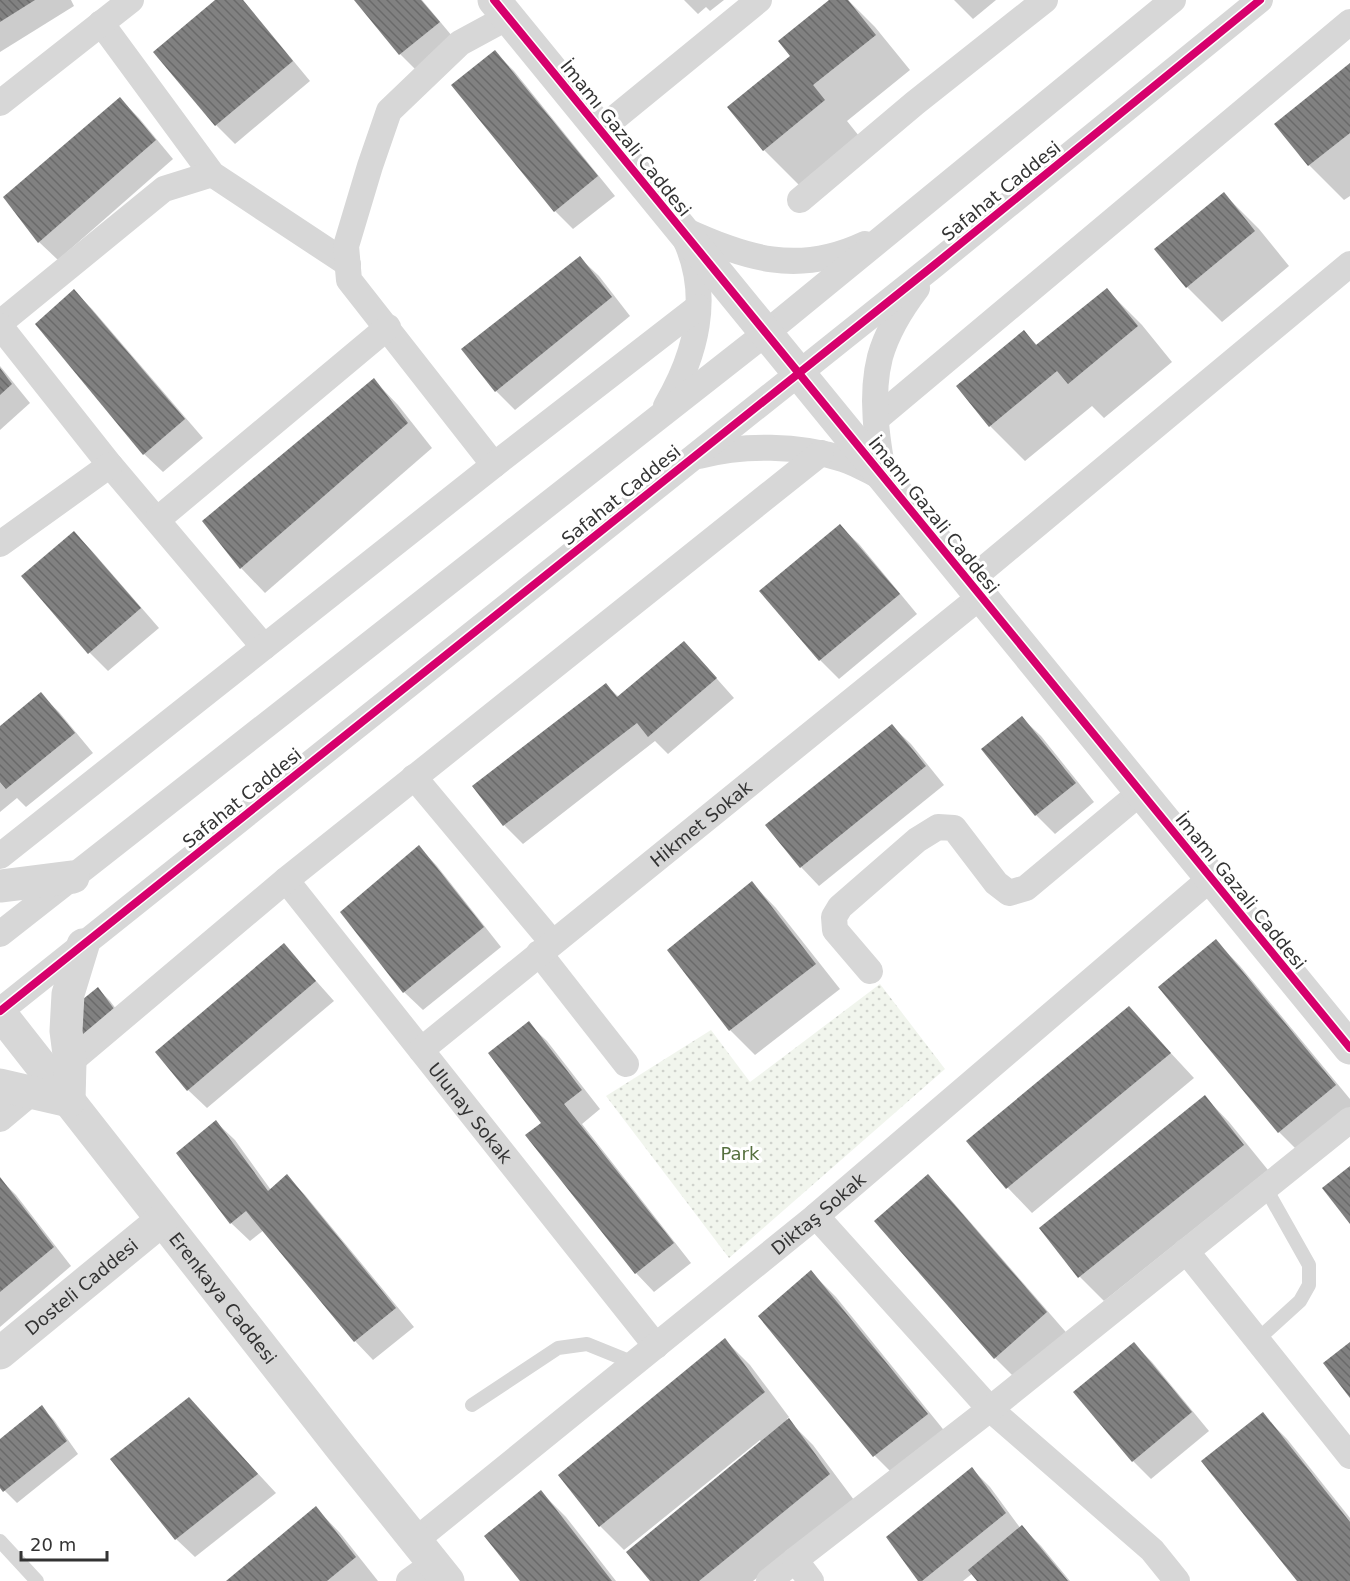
<svg xmlns="http://www.w3.org/2000/svg" width="1350" height="1581" viewBox="0 0 1350 1581" font-family="'DejaVu Sans',sans-serif">
  <style>
    .park { fill: url(#park-dots) }
    .shadow { fill: #0003 }
    .building { fill: url(#building-back-hatch) }
    .lines { fill: none; stroke-linecap: round; stroke-linejoin: round }
    .service { stroke: #d7d7d7; stroke-width: 14 }
    .minor { stroke: #d7d7d7; stroke-width: 26 }
    .tertiary { stroke: #d7d7d7; stroke-width: 33 }
    .cycleway-casing { stroke: #fff; stroke-width: 11 }
    .cycleway { stroke: #d6006c; stroke-width: 8 }
    .labels { text-anchor: middle; dominant-baseline: central; stroke-width: 6; stroke-linejoin: round; paint-order: stroke }
    .street-label { font-size: 18px; fill: #333; stroke: #fff }
    .park-label { font-size: 18px; fill: #56703f; stroke: #fff }
  </style>
  <defs>
    <pattern id="park-dots" width="8" height="8" patternUnits="userSpaceOnUse" patternTransform="scale(1.5)"><rect width="8" height="8" fill="#f1f5ed"/><path d="M2 2h.1M6 6h.1" fill="none" stroke="#cfd2cc" stroke-width="1.8" stroke-linecap="round"/></pattern>
    <pattern id="building-back-hatch" width="6" height="6" patternUnits="userSpaceOnUse" patternTransform="scale(1.5)"><rect width="6" height="6" fill="#818181"/><path d="M-1 5l2 2M0 0l6 6M5-1l2 2" fill="none" stroke="#6a6a6a"/></pattern>
  </defs>
  <rect width="100%" height="100%" fill="#fff"/>
  <path class="park" d="M880,984L945,1069L729,1258L606,1096L711,1030L750,1082Z"/>
  <g class="shadow">
    <path d="M0,0H71L74,6L0,52Z"/>
    <path d="M217,0H243L310,81L235,144L216,125L155,52Z"/>
    <path d="M356,0H422L457,42L419,73L400,54Z"/>
    <path d="M684,0H724L710,11L706,7L698,14Z"/>
    <path d="M831,0H848L875,27L910,70L847,121L859,136L799,185L764,150L792,56Z"/>
    <path d="M954,0H996L973,19Z"/>
    <path d="M495,52L514,71L615,196L573,229L555,211Z"/>
    <path d="M1350,65V196L1344,200L1309,165L1276,124Z"/>
    <path d="M120,99L139,118L173,159L58,260L39,242Z"/>
    <path d="M1224,194L1259,229L1289,266L1222,322L1187,287Z"/>
    <path d="M580,258L599,276L630,316L515,410L496,391L464,350Z"/>
    <path d="M1107,290L1142,325L1172,362L1104,418L1092,406L1025,461L990,426L1024,332L1038,346Z"/>
    <path d="M74,291L92,309L203,438L163,472L144,454L37,324Z"/>
    <path d="M0,366L30,403L0,430Z"/>
    <path d="M374,380L398,405L432,448L265,593L241,568Z"/>
    <path d="M840,526L859,544L917,614L839,679L820,660L761,591Z"/>
    <path d="M74,533L92,551L159,628L108,671L90,653L23,576Z"/>
    <path d="M702,662L734,698L668,754L655,741L523,844L504,825L474,786L606,685L619,697Z"/>
    <path d="M40,694L59,712L93,753L26,807L17,798L0,812V728Z"/>
    <path d="M1022,718L1041,736L1094,802L1055,834L1036,815L983,749Z"/>
    <path d="M892,726L911,744L944,785L819,886L801,867Z"/>
    <path d="M419,847L437,866L501,947L423,1010L404,992Z"/>
    <path d="M752,883L776,908L840,989L755,1055L730,1030L669,951Z"/>
    <path d="M1216,941L1240,966L1350,1099V1119L1304,1157L1279,1132L1160,987Z"/>
    <path d="M284,945L334,1001L207,1108L188,1090Z"/>
    <path d="M98,989L110,1001L129,1026L97,1054Z"/>
    <path d="M1129,1008L1194,1078L1032,1213L1008,1188L968,1141Z"/>
    <path d="M528,1023L547,1041L600,1109L582,1124L691,1263L654,1292L636,1273L543,1123Z"/>
    <path d="M1205,1097L1229,1122L1268,1170L1104,1301L1080,1277L1041,1229Z"/>
    <path d="M216,1122L235,1140L271,1190L287,1176L305,1195L414,1327L373,1360L355,1341L264,1230L250,1241L231,1223Z"/>
    <path d="M928,1176L952,1201L1071,1338L1019,1382L995,1358Z"/>
    <path d="M0,1179L16,1195L71,1266L0,1327Z"/>
    <path d="M811,1272L836,1297L951,1439L899,1480L875,1456Z"/>
    <path d="M725,1340L750,1365L789,1417L787,1419L813,1445L854,1500L753,1581H652L762,1443L760,1440L624,1550L600,1526Z"/>
    <path d="M1134,1344L1152,1362L1209,1431L1151,1479L1133,1461Z"/>
    <path d="M189,1399L276,1493L195,1557L176,1539Z"/>
    <path d="M42,1407L54,1420L78,1454L17,1503L0,1486V1441Z"/>
    <path d="M1262,1414L1287,1439L1350,1518V1581H1299Z"/>
    <path d="M972,1469L990,1487L1021,1529L1022,1527L1041,1546L1070,1581H979L973,1573L963,1581H920Z"/>
    <path d="M541,1492L566,1517L616,1581H522Z"/>
    <path d="M316,1508L340,1533L378,1581H228Z"/>
  </g>
  <g class="building">
    <path d="M0,0H35L0,22Z"/>
    <path d="M215,0H243L293,61L215,126L153,52Z"/>
    <path d="M354,0H421L440,22L399,55Z"/>
    <path d="M829,0H848L876,35L813,85L825,100L763,151L727,107L790,56L778,41Z"/>
    <path d="M495,50L598,176L554,212L451,85Z"/>
    <path d="M1350,63V133L1308,166L1274,124Z"/>
    <path d="M120,97L156,140L38,243L3,197Z"/>
    <path d="M1224,192L1255,231L1186,288L1154,249Z"/>
    <path d="M580,256L612,297L495,392L461,349Z"/>
    <path d="M1107,288L1138,326L1068,384L1057,371L989,427L956,386L1024,330L1036,345Z"/>
    <path d="M74,289L185,419L143,455L35,324Z"/>
    <path d="M0,368L12,384L0,395Z"/>
    <path d="M374,378L408,423L240,569L202,521Z"/>
    <path d="M840,524L900,594L819,661L759,591Z"/>
    <path d="M74,531L141,608L88,654L21,576Z"/>
    <path d="M684,641L717,678L648,737L637,723L503,826L472,786L606,683L617,697Z"/>
    <path d="M41,692L75,733L6,789L0,782V726Z"/>
    <path d="M1022,716L1076,783L1035,816L981,749Z"/>
    <path d="M892,724L926,766L800,868L765,825Z"/>
    <path d="M419,845L484,927L403,993L340,912Z"/>
    <path d="M752,881L816,964L729,1031L667,950Z"/>
    <path d="M1216,939L1336,1085L1278,1133L1158,987Z"/>
    <path d="M284,943L316,981L187,1091L155,1052Z"/>
    <path d="M98,987L117,1013L84,1042L72,1008Z"/>
    <path d="M1129,1006L1171,1053L1006,1189L966,1141Z"/>
    <path d="M529,1021L582,1090L564,1104L674,1243L635,1274L525,1135L541,1123L488,1053Z"/>
    <path d="M1205,1095L1244,1145L1078,1278L1039,1228Z"/>
    <path d="M216,1120L268,1191L287,1174L396,1308L354,1342L246,1211L230,1224L176,1153Z"/>
    <path d="M1350,1166V1224L1322,1188Z"/>
    <path d="M928,1174L1047,1312L994,1359L874,1221Z"/>
    <path d="M0,1177L54,1247L0,1292Z"/>
    <path d="M811,1270L928,1414L873,1457L758,1316Z"/>
    <path d="M725,1338L765,1392L599,1527L558,1475Z"/>
    <path d="M1134,1342L1192,1412L1132,1462L1073,1392Z"/>
    <path d="M1350,1342V1398L1323,1363Z"/>
    <path d="M189,1397L258,1474L175,1540L110,1459Z"/>
    <path d="M42,1405L67,1441L3,1492L0,1488V1439Z"/>
    <path d="M1263,1412L1350,1522V1581H1297L1201,1461Z"/>
    <path d="M789,1418L830,1474L699,1581H650L626,1552Z"/>
    <path d="M972,1467L1006,1513L922,1581H918L886,1537Z"/>
    <path d="M541,1490L612,1581H520L484,1536Z"/>
    <path d="M316,1506L356,1557L327,1581H226Z"/>
    <path d="M1022,1525L1068,1581H977L968,1570Z"/>
  </g>
  <g class="lines">
    <g class="service">
      <path d="M1257,1340L1300,1301L1309,1285V1265L1265,1187"/>
      <path d="M472,1405L558,1348L587,1344L634,1363"/>
      <path d="M0,1541L37,1581"/>
    </g>
    <g class="minor">
      <path d="M101,23L212,174L348,264"/>
      <path d="M0,103L131,0"/>
      <path d="M600,130L759,0"/>
      <path d="M800,200L915,103L1045,0"/>
      <path d="M682,229C746,258 797,276 865,244"/>
      <path d="M0,323L164,189L212,174"/>
      <path d="M0,326L110,465L264,647"/>
      <path d="M666,406C696,355 711,297 686,241"/>
      <path d="M876,419L1350,22"/>
      <path d="M699,456C743,444 799,445 843,459C856,463 869,471 881,477"/>
      <path d="M494,465L349,280L346,246L370,166L389,111L460,43L508,17"/>
      <path d="M884,478C877,440 870,396 880,357C887,332 901,309 917,288"/>
      <path d="M157,520L388,327"/>
      <path d="M0,544L110,465"/>
      <path d="M968,582L1350,264"/>
      <path d="M414,777L552,942"/>
      <path d="M0,856L494,465L698,307"/>
      <path id="s1" d="M286,880L656,1346"/>
      <path d="M0,934L766,333L1173,0"/>
      <path d="M539,953L626,1064"/>
      <path d="M870,971L835,930L834,917L840,907L917,840L938,827L954,828L996,883L1009,893L1026,888L1141,792"/>
      <path d="M0,1011L933,266L1260,0"/>
      <path id="s2" d="M421,1050L981,596"/>
      <path d="M70,1062L286,880L821,453"/>
      <path d="M0,1119L31,1093"/>
      <path d="M816,1216L990,1409L1152,1550L1177,1581"/>
      <path d="M1186,1251L1350,1456"/>
      <path id="s3" d="M416,1540L816,1216L1211,878"/>
      <path d="M409,1581L434,1563"/>
      <path d="M769,1581L795,1560"/>
      <path d="M811,1581L795,1560L990,1409L1350,1120"/>
    </g>
    <g class="tertiary">
      <path d="M494,0L1350,1048"/>
      <path d="M0,886L73,877"/>
      <path id="s4" d="M0,1013L342,1449L448,1581"/>
      <path d="M0,1085L69,1101L70,1062L66,1031L68,994L83,945"/>
      <path id="s5" d="M0,1353L162,1220"/>
    </g>
    <g class="cycleway-casing">
      <g id="cycleway">
        <path d="M494,0L1350,1048"/>
        <path d="M0,1011L933,266L1260,0"/>
      </g>
    </g>
    <use href="#cycleway" class="cycleway"/>
  </g>
  <g class="labels">
    <g class="street-label">
      <text transform="translate(626 138) rotate(51)">İmamı Gazali Caddesi</text>
      <text transform="translate(1001 191) rotate(-39)">Safahat Caddesi</text>
      <text transform="translate(621 495) rotate(-39)">Safahat Caddesi</text>
      <text transform="translate(934 515) rotate(51)">İmamı Gazali Caddesi</text>
      <text transform="translate(242 798) rotate(-39)">Safahat Caddesi</text>
      <text stroke="none"><textPath href="#s2" startOffset="360">Hikmet Sokak</textPath></text>
      <text transform="translate(1241 891) rotate(51)">İmamı Gazali Caddesi</text>
      <text stroke="none"><textPath href="#s1" startOffset="297">Ulunay Sokak</textPath></text>
      <text stroke="none"><textPath href="#s3" startOffset="518">Diktaş Sokak</textPath></text>
      <text stroke="none"><textPath href="#s5" startOffset="105">Dosteli Caddesi</textPath></text>
      <text stroke="none"><textPath href="#s4" startOffset="362">Erenkaya Caddesi</textPath></text>
    </g>
    <g class="park-label">
      <text x="740" y="1153">Park</text>
    </g>
  </g>
  <path d="M21 1551v9h86v-9" fill="none" stroke="#333333" stroke-width="3"/>
  <text x="30" y="1551" font-size="18" fill="#333333" stroke="#ffffff" stroke-width="4.5" paint-order="stroke">20 m</text>
</svg>
